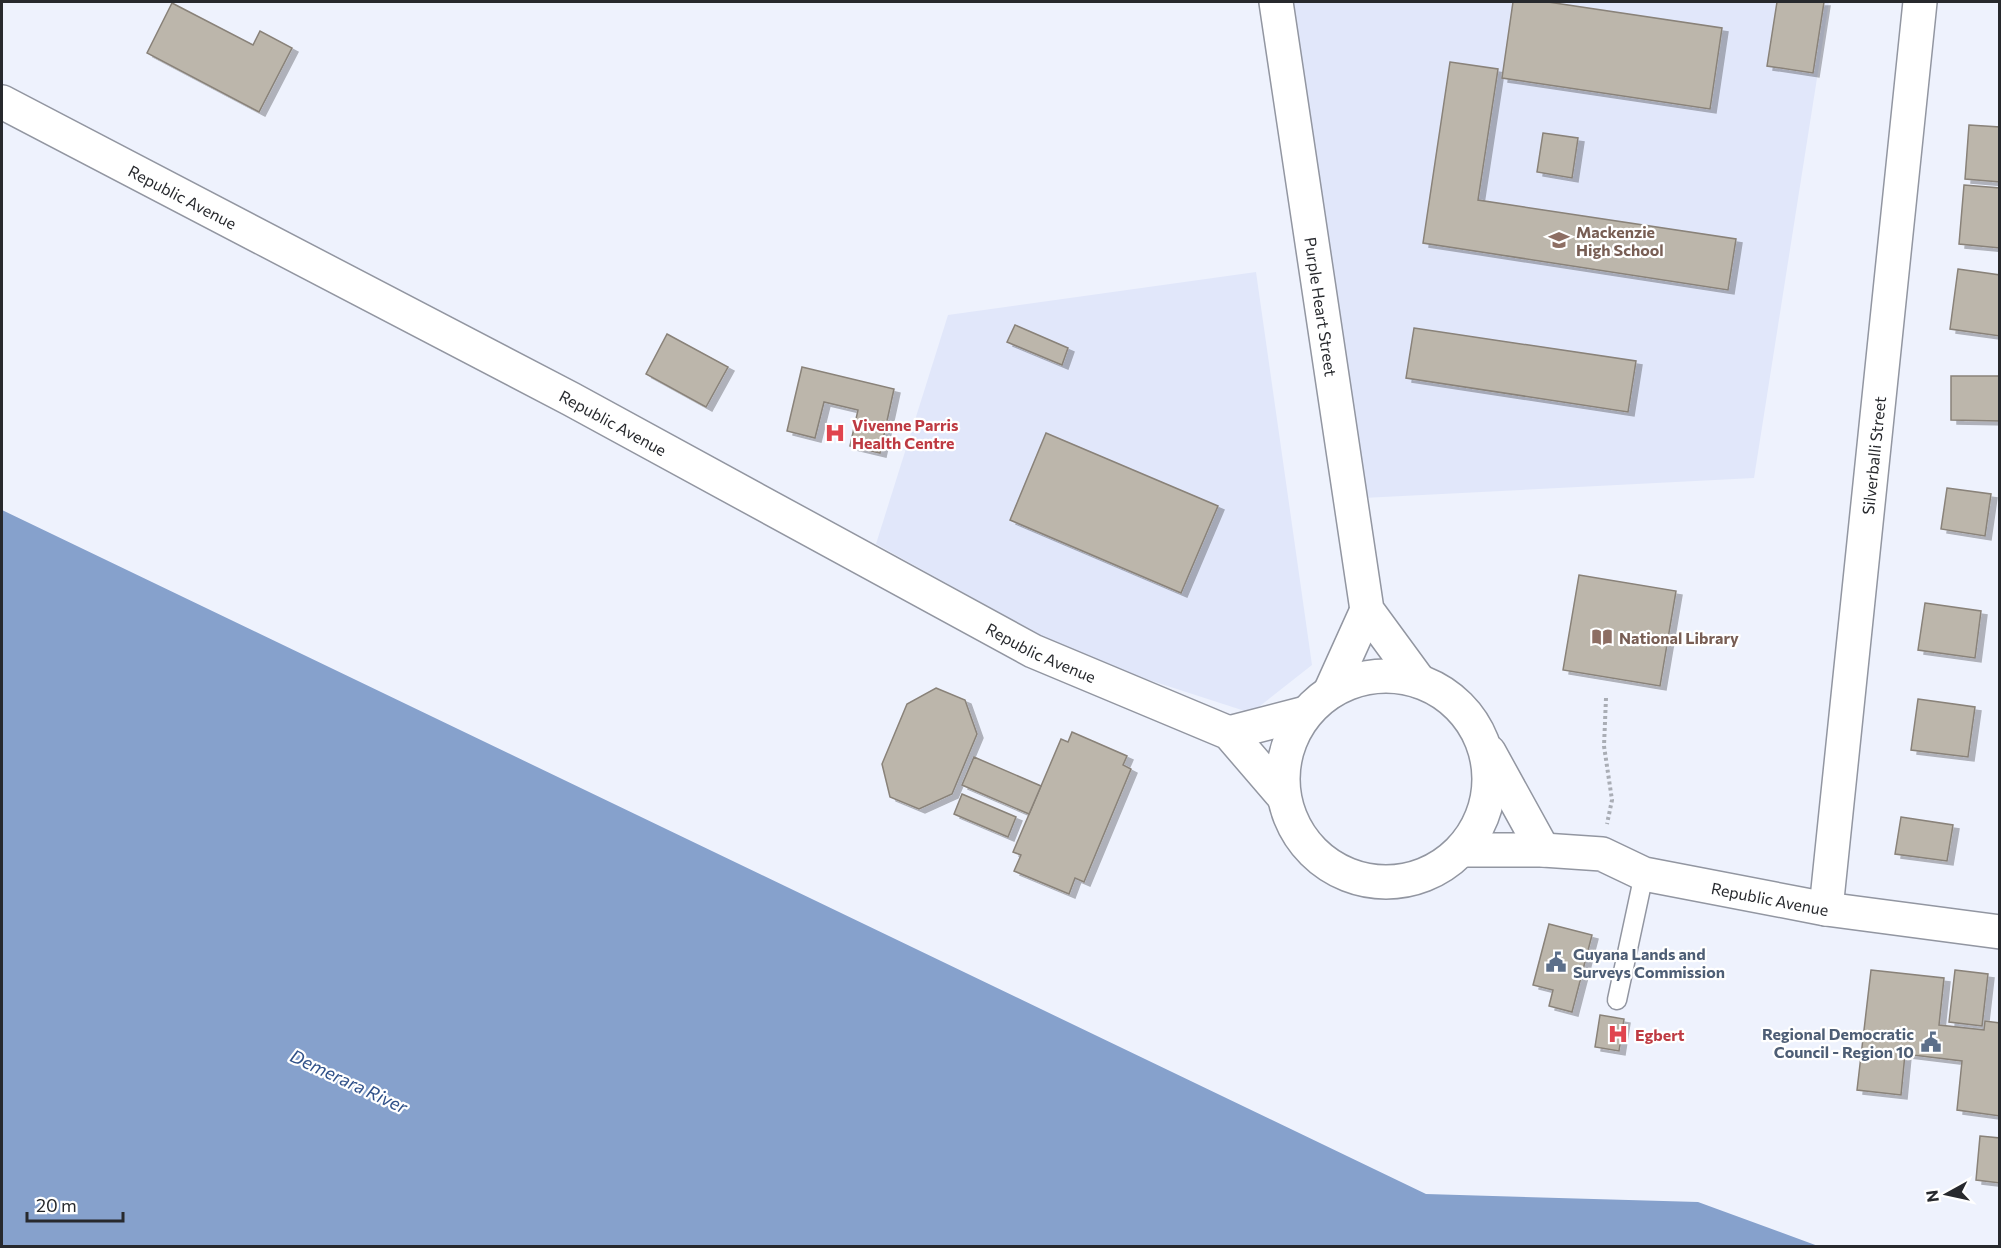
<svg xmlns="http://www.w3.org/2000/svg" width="2001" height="1248" viewBox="0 0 2001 1248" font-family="Commissioner,sans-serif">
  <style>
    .built { fill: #e1e7fa }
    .water { fill: #86a1cc }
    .building { fill: #bcb6ab; stroke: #898279; stroke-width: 1.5; filter: url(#shadow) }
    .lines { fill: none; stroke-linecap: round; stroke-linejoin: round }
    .service-casing { stroke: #9296a1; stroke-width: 21 }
    .minor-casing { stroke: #9296a1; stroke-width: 36 }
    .path { stroke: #a9adb5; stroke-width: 4; stroke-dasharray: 3 3; stroke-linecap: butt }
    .service { stroke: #fff; stroke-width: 18 }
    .minor { stroke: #fff; stroke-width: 33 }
    .labels { text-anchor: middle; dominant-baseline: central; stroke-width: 4.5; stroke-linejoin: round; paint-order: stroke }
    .street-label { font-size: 16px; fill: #27292d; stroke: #fff }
    .education-label { font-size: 16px; font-weight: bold; fill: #785e54; stroke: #fff; text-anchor: start }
    .health-label { font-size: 16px; font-weight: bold; fill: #be3a42; stroke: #fff; text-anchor: start }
    .service-label { font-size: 16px; font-weight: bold; fill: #4e5e75; stroke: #fff; text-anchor: start }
    .water-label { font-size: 18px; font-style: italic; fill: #305189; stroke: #fff }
  </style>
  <defs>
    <filter id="shadow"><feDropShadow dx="6" dy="4" stdDeviation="0" flood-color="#0004"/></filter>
  </defs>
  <rect width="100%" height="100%" fill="#eef2fd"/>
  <g class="built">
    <path d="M1291,2H1829L1754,478L1363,498Z"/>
    <path d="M1256,272L1312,665L1251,713L1081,658L876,544L948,315Z"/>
  </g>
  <path class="water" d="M2,510L1426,1194L1698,1202L1818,1246H2Z"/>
  <g class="building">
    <path d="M1513,2H1548L1722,28L1710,109L1502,78Z"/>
    <path d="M1777,2H1824L1813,73L1767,66Z"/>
    <path d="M172,3L253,45L260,31L292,48L259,112L147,53Z"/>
    <path d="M1450,62L1498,69L1478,200L1736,239L1728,290L1423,243Z"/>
    <path d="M1969,125L2000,127V182L1965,179Z"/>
    <path d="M1543,133L1578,138L1572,178L1537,172Z"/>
    <path d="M1964,185L2000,188V248L1959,244Z"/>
    <path d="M1958,269L2000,275V336L1950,329Z"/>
    <path d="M1015,325L1068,348L1062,365L1007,342Z"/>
    <path d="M1414,328L1636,361L1628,412L1406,378Z"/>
    <path d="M667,334L728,367L706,407L646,374Z"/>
    <path d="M802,367L894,389L880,453L850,446L858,410L824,402L815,438L787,431Z"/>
    <path d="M1951,376H2000V421L1951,420Z"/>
    <path d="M1046,433L1218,506L1181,593L1010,520Z"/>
    <path d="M1947,488L1991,494L1985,536L1941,529Z"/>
    <path d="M1579,575L1676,591L1660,686L1563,670Z"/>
    <path d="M1925,603L1981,611L1975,658L1918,650Z"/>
    <path d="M936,688L965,700L977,734L952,794L919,809L890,797L882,764L907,704Z"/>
    <path d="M1918,699L1975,707L1968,757L1911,750Z"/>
    <path d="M1072,732L1127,756L1123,765L1131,769L1084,882L1075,878L1069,894L1014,871L1021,855L1013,852L1061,739L1068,742Z"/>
    <path d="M974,757L1041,786L1029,814L962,785Z"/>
    <path d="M962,794L1016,817L1008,837L954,814Z"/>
    <path d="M1901,817L1953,825L1947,861L1895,854Z"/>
    <path d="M1549,924L1592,935L1572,1012L1549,1006L1553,990L1533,985Z"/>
    <path d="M1871,970L1944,978L1939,1025L1984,1030L1985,1021L2000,1023V1116L1957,1110L1962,1061L1905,1054L1901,1095L1857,1090Z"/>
    <path d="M1955,970L1988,974L1982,1026L1949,1022Z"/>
    <path d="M1600,1015L1624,1019L1619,1051L1595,1047Z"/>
    <path d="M1980,1136L2000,1138V1183L1976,1180Z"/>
  </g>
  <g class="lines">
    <g class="service-casing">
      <path id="service" d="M1617,1000L1644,874"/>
    </g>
    <g class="minor-casing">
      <g id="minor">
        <path id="s1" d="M1276,2L1367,610L1419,681"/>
        <path id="s2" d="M2,102L571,399L1033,651L1229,733L1284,797"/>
        <circle cx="1386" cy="779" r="103"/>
        <path d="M1330,692L1367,610"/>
        <path d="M1229,733L1306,713"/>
        <path d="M1489,752L1543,850"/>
        <path id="s3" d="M1463,850H1543L1602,854L1644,874L1826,909L2000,932"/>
        <path id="s4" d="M1826,909L1920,2"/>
      </g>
    </g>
    <path class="path" d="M1606,698L1604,746L1612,800L1607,824"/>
    <use href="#service" class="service"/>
    <use href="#minor" class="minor"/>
  </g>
  <defs>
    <g id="school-bare" transform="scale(1.62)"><path d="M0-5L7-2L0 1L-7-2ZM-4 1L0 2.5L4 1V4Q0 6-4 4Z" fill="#8d6e63" stroke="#fff" stroke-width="2.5" paint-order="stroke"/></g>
    <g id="hospital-bare" transform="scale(1.62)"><path d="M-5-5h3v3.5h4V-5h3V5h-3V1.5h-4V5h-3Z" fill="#e0444e" stroke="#fff" stroke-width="2.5" paint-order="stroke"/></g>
    <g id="library-bare" transform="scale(1.62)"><path d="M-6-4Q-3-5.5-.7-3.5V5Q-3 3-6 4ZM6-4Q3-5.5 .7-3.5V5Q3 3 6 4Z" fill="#8d6e63" stroke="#fff" stroke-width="2.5" paint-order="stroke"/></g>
    <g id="civic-bare" transform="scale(1.62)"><path d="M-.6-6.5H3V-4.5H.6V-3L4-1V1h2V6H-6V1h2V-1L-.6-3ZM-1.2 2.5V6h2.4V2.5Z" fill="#5c6f8a" stroke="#fff" stroke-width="2.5" paint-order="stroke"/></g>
  </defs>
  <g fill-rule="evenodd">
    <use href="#school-bare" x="1559" y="240"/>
    <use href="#hospital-bare" x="835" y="433"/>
    <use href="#library-bare" x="1602" y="637"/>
    <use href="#civic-bare" x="1556" y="962"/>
    <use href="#hospital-bare" x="1618" y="1034"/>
    <use href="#civic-bare" x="1931" y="1042"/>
  </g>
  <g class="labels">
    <g class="street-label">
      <text stroke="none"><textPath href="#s2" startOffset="204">Republic Avenue</textPath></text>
      <text stroke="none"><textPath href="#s1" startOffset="308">Purple Heart Street</textPath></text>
      <text stroke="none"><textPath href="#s2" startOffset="690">Republic Avenue</textPath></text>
      <text stroke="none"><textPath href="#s4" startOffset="456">Silverballi Street</textPath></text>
      <text stroke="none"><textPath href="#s2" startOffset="1176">Republic Avenue</textPath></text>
      <text stroke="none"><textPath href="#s3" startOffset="314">Republic Avenue</textPath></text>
    </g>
    <g class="education-label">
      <text x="1576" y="231">Mackenzie<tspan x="1576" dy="18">High School</tspan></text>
      <text x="1619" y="637">National Library</text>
    </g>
    <g class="health-label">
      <text x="852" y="424">Vivenne Parris<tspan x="852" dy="18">Health Centre</tspan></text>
      <text x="1635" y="1034">Egbert</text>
    </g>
    <g class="service-label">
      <text x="1573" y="953">Guyana Lands and<tspan x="1573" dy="18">Surveys Commission</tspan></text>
      <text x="1914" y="1033" text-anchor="end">Regional Democratic<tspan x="1914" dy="18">Council - Region 10</tspan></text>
    </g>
    <g class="water-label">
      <text transform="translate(349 1081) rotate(25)">Demerara River</text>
    </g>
  </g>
  <rect width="2001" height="1248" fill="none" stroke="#27292d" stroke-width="6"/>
  <g transform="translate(1947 1194) rotate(262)" stroke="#ffffff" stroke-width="4.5" paint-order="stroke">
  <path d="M0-4.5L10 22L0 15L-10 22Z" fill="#27292d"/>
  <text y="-9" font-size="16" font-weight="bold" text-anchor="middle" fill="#27292d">N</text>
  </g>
  <path d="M27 1212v9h96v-9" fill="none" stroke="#27292d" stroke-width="3"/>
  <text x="36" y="1212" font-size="18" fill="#27292d" stroke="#ffffff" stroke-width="4.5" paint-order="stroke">20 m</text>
</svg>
